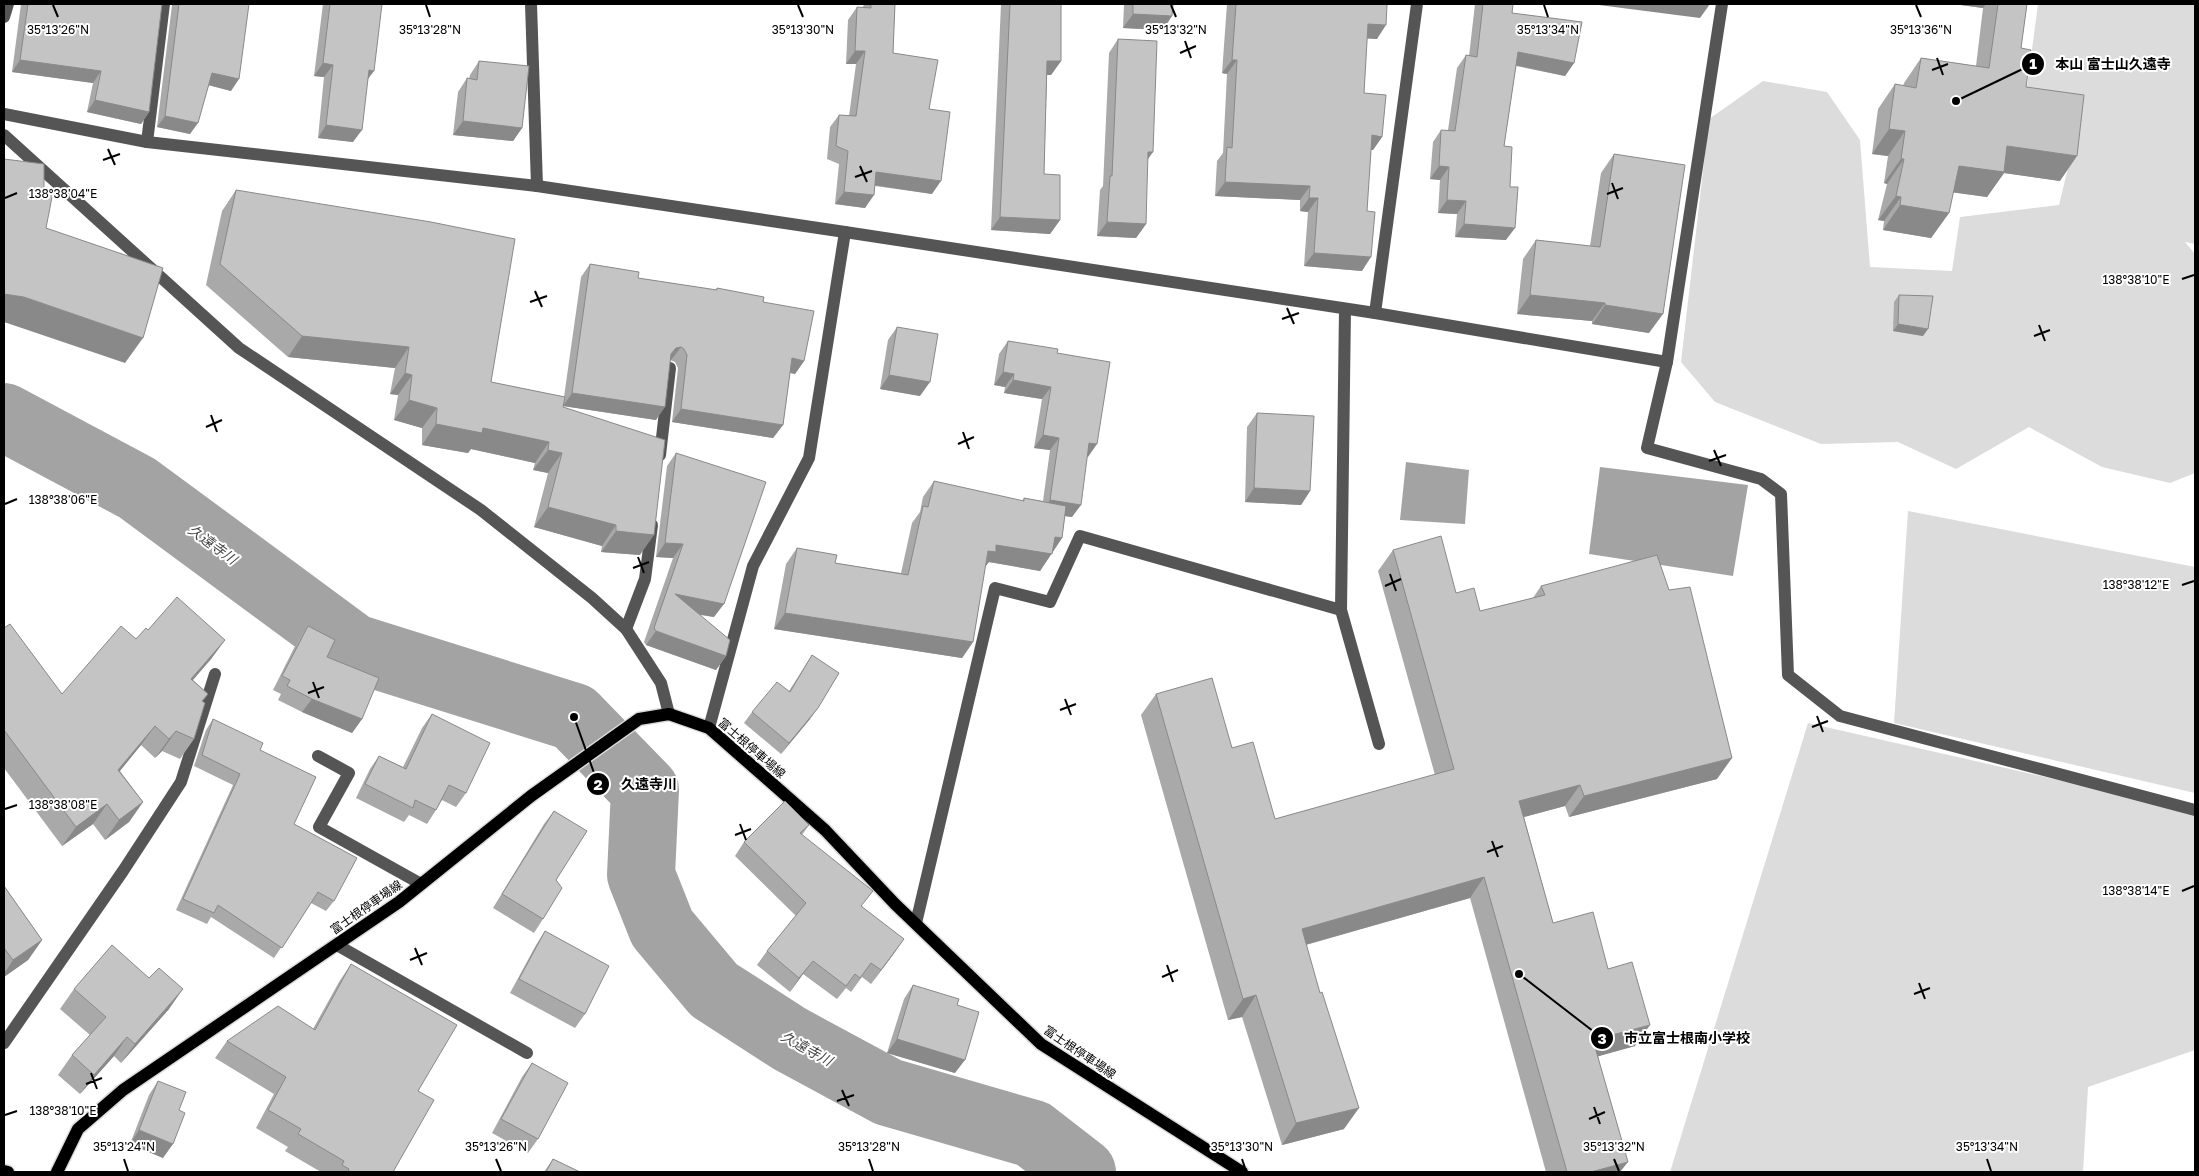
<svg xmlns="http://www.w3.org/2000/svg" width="2199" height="1176" viewBox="0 0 2199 1176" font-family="'Golos Text','Noto Sans JP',sans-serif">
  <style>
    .green { fill: #dcdcdc }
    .water { fill: #a3a3a3 }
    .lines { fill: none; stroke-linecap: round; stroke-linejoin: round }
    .river { stroke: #a3a3a3; stroke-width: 68 }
    .major-casing { stroke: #dbdbdb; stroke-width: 15 }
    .minor { stroke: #555; stroke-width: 12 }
    .major { stroke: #000; stroke-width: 12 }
    .wall { fill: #a9a9a9 }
    .shaded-wall { fill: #898989 }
    .building { fill: #c4c4c4; stroke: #898989 }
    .ticks { fill: none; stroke: #000; stroke-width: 2 }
    .labels { text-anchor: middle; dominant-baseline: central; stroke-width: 4; stroke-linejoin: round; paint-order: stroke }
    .street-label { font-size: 12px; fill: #000; stroke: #fff }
    .water-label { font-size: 14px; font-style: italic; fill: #444; stroke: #fff }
    .ticks-label { font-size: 12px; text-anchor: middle; fill: #000; stroke: #fff; stroke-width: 4; stroke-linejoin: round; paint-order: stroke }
    .leader { fill: none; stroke: #000; stroke-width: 2 }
    .callout-dot { fill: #000; stroke: #fff; stroke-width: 2 }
    .mark-label { font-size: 15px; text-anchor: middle; font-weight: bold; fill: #fff }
    .callout-label { font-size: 14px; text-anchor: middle; font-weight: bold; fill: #000; stroke: #fff; stroke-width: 4; stroke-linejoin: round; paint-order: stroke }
  </style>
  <rect width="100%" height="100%" fill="#fff"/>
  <g class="green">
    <path d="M2038,4H2195V244L2185,242L2195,254V473L2170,483L2102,467L2029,427L1956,469L1898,442L1821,444L1715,402L1681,362L1709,119L1763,81L1827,92L1860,140L1870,267L1952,271L1960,217L2059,205L2082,111L2026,95Z"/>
    <path d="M1908,511L2195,567V793L1894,723Z"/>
    <path d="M1808,723L2195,811V1050L2088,1087L2083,1172H1670Z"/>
  </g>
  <g class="water">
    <path d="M1406,462L1469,470L1465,524L1400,520Z"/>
    <path d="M1600,467L1748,485L1733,576L1589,554Z"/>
  </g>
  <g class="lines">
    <path class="river" d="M4,417L137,488L354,648L574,717L645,790L641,875L662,928L714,990L790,1039L888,1092L1033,1134L1082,1172"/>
    <g class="major-casing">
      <g id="major">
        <path d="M4,1171L8,1172"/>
        <path d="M57,1172L78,1129L123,1090L399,902L531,796L639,719L669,714L709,728L825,830L895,904L1041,1044L1242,1172"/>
      </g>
    </g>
    <g class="minor">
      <path d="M531,4L537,186"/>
      <path d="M1722,4L1667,362L1647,448L1761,479L1781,494L1788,675L1840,716L2195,810"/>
      <path d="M4,17L8,4"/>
      <path d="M4,114L147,142L537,186L845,232L1375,313L1667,362"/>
      <path d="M4,135L239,348L481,510L592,598L626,629L661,683L669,714"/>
      <path d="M147,142L164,4"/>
      <path d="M1345,309L1341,610L1379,744"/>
      <path d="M1375,313L1417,4"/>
      <path d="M660,455L670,368"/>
      <path d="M626,629L645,579L652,525"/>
      <path d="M709,728L753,566L809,458L845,232"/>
      <path d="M318,756L349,773L319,827L421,884"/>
      <path d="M916,923L995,588L1050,602L1080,536L1341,610"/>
      <path d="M337,945L527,1053"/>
      <path d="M4,1043L123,871L181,782L215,674"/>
    </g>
    <use href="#major" class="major"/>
  </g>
  <g class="wall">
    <path d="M21,4H162L149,112L141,124L87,112L93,83L12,72Z"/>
    <path d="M172,4H249L231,91L209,85L190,134L157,127L172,5Z"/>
    <path d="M323,4H382L368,79L353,142L318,138L324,77L314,76Z"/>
    <path d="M864,4H895L893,53L929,109L932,194L875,186L865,208L835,204L839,164L827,159L830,127L839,115L849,116L856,64H846L848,20L857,7H863Z"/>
    <path d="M1001,4H1061V61L1051,75H1047L1044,174L1060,220L1050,234L991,230Z"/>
    <path d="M1124,4H1173L1163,30L1123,28Z"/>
    <path d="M1227,4H1387L1377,39L1367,38L1364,93L1382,137L1373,150H1371L1362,271L1304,266L1308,212L1300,211V200L1215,196L1217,161L1223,153L1227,74L1222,73Z"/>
    <path d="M1475,4H1513L1512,13L1574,63L1565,76L1516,66L1504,146L1506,240L1455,237L1457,214L1438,213L1440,180L1430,179L1433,142L1441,130H1448L1457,68L1466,55L1469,56Z"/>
    <path d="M1953,4H2027L2021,48L2026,87L2060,181L2004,173L1987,197L1953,192L1949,213L1931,238L1883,230L1884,221L1878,220L1887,184L1884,183L1888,156L1872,154L1878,109L1895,84L1903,86L1904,83L1921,58L1976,66L1983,8Z"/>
    <path d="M1118,39L1146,224L1136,238L1097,236L1100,190L1103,186L1109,53Z"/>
    <path d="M479,61L522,128L513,141L453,135L458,92L467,78L469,79L470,75Z"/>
    <path d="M1614,154L1649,333L1592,324V321L1517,314L1523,259L1536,240L1590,246L1601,173Z"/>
    <path d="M236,190L491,382L564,397L581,277L590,264L638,278L716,290L717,288L763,302L804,361L795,374L790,373L783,425L773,438L672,422L678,368L675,362L670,360L656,420L563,406V407L640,555L601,552L602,546L534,527L548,473L533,470L535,463L471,449L468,453L422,445V428L394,420L398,395L390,394L395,368L288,357L206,285L222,211Z"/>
    <path d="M1899,295L1923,336L1893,331L1894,302Z"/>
    <path d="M897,327L920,396L880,389L888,340Z"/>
    <path d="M1008,341L1057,353L1088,457H1087L1072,517L1065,516L1062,538L1040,571L989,562L985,567L973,642L962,658L774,629L786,564L797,548L835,563L901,573L912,523L920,512L923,497L934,481L1022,501L1024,498L1043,501L1050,450L1034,448L1042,399L1004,393L1005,387L994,385L999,354Z"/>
    <path d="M1257,413L1310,491L1301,505L1245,502L1247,427Z"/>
    <path d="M676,453L714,617L700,615L726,656L716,670L646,645L644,642L673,558L656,557L667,466Z"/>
    <path d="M1393,550L1456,593L1480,611L1533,598L1541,586L1717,779L1569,817L1565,806L1524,817L1553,923L1608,969L1635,1046L1598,1056L1620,1172H1546L1470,898L1306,945L1344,1129L1282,1145L1242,1017L1228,1020L1141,715L1156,694L1232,748L1275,819L1435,775L1378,571Z"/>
    <path d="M308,626L327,657L362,719L352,733L302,712L278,700L281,694L273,690L298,640Z"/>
    <path d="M4,628L62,694L148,630L225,640L211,659L193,680L208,694L202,702L194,739L180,759L162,751L155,758L141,745L120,771L143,802L129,822L105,840L93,824L62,846L4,768Z"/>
    <path d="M812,655L810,719L781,754L744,723L752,712L789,691Z"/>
    <path d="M432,714L466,793L456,807L442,800L436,810L427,824L409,815L404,822L356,798L370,769L379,756L403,767L422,728Z"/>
    <path d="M213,719L260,750L294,824L334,901L326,911L311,903L274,958L211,917L207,924L176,910L233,785L194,766L206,730Z"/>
    <path d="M554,811L556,880L543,919L534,933L493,908L544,824Z"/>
    <path d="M809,825L802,835L862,906L895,952L871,984L862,977L851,992L846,988L837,999L803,974L790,992L757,965L767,951L796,916L735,856L744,842Z"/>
    <path d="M4,886L42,940L28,960L4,977Z"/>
    <path d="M545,931L585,1014L575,1028L510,993L536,945Z"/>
    <path d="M351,964L418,1091L393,1172H321L285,1151L288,1147L256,1128L274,1094L215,1058L227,1041L313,1029L339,982Z"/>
    <path d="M913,985L957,1005L955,1073L887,1053L904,999Z"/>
    <path d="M74,989L169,1009L121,1063L114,1056L80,1094L58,1075L72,1055L90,1035L60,1009Z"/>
    <path d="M532,1063L538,1139L528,1153L492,1133L522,1077Z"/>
    <path d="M158,1081L179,1110L163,1158L130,1144L149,1095Z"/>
    <path d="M553,1159L580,1172H544Z"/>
  </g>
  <g class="shaded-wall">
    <path d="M1591,4H1710L1700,18Z"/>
    <path d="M1953,4H1986L1983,8Z"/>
    <path d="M1133,14L1172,16L1163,30L1123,28Z"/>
    <path d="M1368,24L1386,25L1377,39L1358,38Z"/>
    <path d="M855,51H865L856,64H846Z"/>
    <path d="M1518,52L1574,63L1565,76L1510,64Z"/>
    <path d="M20,60L101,71L93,83L12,72Z"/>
    <path d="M1232,60H1237L1227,74L1222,73Z"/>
    <path d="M1047,61H1061L1051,75H1038Z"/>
    <path d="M323,63L333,65L324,77L314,76Z"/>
    <path d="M369,70L374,71L365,83Z"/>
    <path d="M212,73L239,79L231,91L204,84Z"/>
    <path d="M95,100L149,112L141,124L87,112Z"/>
    <path d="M165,116L198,123L190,134L157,127Z"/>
    <path d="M463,121L522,128L513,141L453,135Z"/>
    <path d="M326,125L362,130L353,142L318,138Z"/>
    <path d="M1889,129L1905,131L1888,156L1872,154Z"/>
    <path d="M1372,135L1382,137L1373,150L1363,149Z"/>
    <path d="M2007,146L2077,156L2060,181L2004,173L1987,197L1942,191L1959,166Z"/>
    <path d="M1148,152H1153L1143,166Z"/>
    <path d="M1901,159H1904L1887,184L1884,183Z"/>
    <path d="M1439,166L1449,167L1440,180L1430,179Z"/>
    <path d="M876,172L941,181L932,194L867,184Z"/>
    <path d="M1225,182L1310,186L1300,200L1215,196Z"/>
    <path d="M844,192L874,195L865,208L835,204Z"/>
    <path d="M1896,196L1901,197L1884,221L1878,220Z"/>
    <path d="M1309,198H1318L1308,212L1300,211Z"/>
    <path d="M1447,200L1466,201L1457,214L1438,213Z"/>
    <path d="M1900,205L1949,213L1931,238L1883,230Z"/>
    <path d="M1000,217L1060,220L1050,234L991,230Z"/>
    <path d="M1107,222L1146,224L1136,238L1097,236Z"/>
    <path d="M1464,224L1515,228L1506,240L1455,237Z"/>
    <path d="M1314,253L1371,257L1362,271L1304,266Z"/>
    <path d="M4,294L24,297L143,338L125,363L4,322Z"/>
    <path d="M1530,295L1605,303L1592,321L1517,314Z"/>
    <path d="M1605,305L1663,314L1649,333L1592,324Z"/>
    <path d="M1898,324L1928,329L1923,336L1893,331Z"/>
    <path d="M302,336L409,347L395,368L288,357Z"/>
    <path d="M681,347L671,360L666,361L676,348Z"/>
    <path d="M792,358L804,361L795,374L783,371Z"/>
    <path d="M1003,372L1014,374L1005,387L994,385Z"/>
    <path d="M405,373L412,375L398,395L390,394Z"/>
    <path d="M889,375L930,382L920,396L880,389Z"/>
    <path d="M1013,380L1051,387L1042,399L1004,393Z"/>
    <path d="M572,393L665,407L656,420L563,406Z"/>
    <path d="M409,400L437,408L422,428L394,420Z"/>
    <path d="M681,409L783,425L773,438L672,422Z"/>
    <path d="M436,424L483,428L549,442L535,463L471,449L468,453L422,445Z"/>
    <path d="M1043,435L1059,438L1050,450L1034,448Z"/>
    <path d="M1089,443L1097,444L1088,457L1080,455Z"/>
    <path d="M548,450L562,453L548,473L533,470Z"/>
    <path d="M1254,488L1310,491L1301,505L1245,502Z"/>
    <path d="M1050,500L1081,505L1072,517L1041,513Z"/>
    <path d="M548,507L616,525L602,546L534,527Z"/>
    <path d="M616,531L654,535L640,555L601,552Z"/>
    <path d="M1055,537L1062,538L1040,571L989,562L984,568L988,551L996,545Z"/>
    <path d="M665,543L683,544L673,558L656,557Z"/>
    <path d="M675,594L724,604L714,617L665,608Z"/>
    <path d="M785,613L973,642L962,658L774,629Z"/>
    <path d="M656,631L726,656L716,670L646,645Z"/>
    <path d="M225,640L211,659L177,698L191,679Z"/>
    <path d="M312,699L362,719L352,733L302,712Z"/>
    <path d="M818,708L810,719L781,754L789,743Z"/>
    <path d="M155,726L141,745L105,789L118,770Z"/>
    <path d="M176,731L162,751L155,758L169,739Z"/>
    <path d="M1732,758L1717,779L1569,817L1584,796Z"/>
    <path d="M1580,785L1565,806L1505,822L1519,801Z"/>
    <path d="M143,802L129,822L105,840L119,820Z"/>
    <path d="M107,804L93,824L62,846L76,827Z"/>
    <path d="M1484,877L1470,898L1287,950L1302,929Z"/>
    <path d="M904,939L895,952L871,984L881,970Z"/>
    <path d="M42,940L28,960L4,977V974L13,960Z"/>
    <path d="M813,961L803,974L790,992L799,978Z"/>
    <path d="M183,989L169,1009L121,1063L135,1044Z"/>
    <path d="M1256,995L1242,1017L1228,1020L1243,999Z"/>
    <path d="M1650,1025L1635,1046L1578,1062L1593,1040Z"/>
    <path d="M127,1037L114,1056L80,1094L94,1075Z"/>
    <path d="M897,1039L965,1060L955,1073L887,1053Z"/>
    <path d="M1359,1108L1344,1129L1282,1145L1296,1123Z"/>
    <path d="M139,1130L173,1144L163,1158L130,1144Z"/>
    <path d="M1628,1162L1620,1172H1591Z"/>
  </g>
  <g class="building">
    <path d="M28,4H162L149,112L95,100L101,71L20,60Z"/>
    <path d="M179,4H249L239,79L212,73L198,123L165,116Z"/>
    <path d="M330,4H382L374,71L369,70L362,130L326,125L333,65L323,63Z"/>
    <path d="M871,4H895L893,53L938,60L929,109L950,112L941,181L876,172L874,195L844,192L848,151L836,146L839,115L856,116L865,51H855L857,7L871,8Z"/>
    <path d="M1010,4H1061V61H1047L1044,174L1060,175V220L1000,217Z"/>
    <path d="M1133,4H1173L1172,16L1133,14Z"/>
    <path d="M1236,4H1387L1386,25L1368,24L1364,93L1386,95L1382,137L1372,135L1367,211L1375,212L1371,257L1314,253L1318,198H1309L1310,186L1225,182L1227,147L1232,148L1237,60H1232Z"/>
    <path d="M1483,4H1513L1512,13L1582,22L1574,63L1518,52L1504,146L1512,147L1510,187H1518L1515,228L1464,224L1466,201L1447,200L1449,167L1439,166L1441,130L1455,131L1466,55L1477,57Z"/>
    <path d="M1998,4H2027L2021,48L2031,50L2026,87L2084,95L2077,156L2007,146L2004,172L1959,166L1949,213L1900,205L1901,197L1896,196L1904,159H1901L1905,131L1889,129L1895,84L1916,88L1921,58L1989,68Z"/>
    <path d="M1118,39L1157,41L1153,152H1148L1146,224L1107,222L1110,176H1112Z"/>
    <path d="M479,61L529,66L522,128L463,121L467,78L477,80Z"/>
    <path d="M1614,154L1685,165L1663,314L1605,305V303L1530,295L1536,240L1600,247Z"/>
    <path d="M4,159L44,164V190L53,192L46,228L163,268L143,338L24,297L4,294Z"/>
    <path d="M236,190L431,222L515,239L491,382L565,397L563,407L665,440L654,535L616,531V525L548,507L562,453L548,450L549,442L483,428L482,433L436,424L437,408L409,400L412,375L405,373L409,347L302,336L220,264Z"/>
    <path d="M590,264L639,272L638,278L717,290V288L764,297L763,302L814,311L804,361L792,358L783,425L681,409L687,355L684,349L681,347L676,348L671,354L665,407L572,393Z"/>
    <path d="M1899,295L1933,296L1928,329L1898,324Z"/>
    <path d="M897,327L938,334L930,382L889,375Z"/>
    <path d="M1008,341L1058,349L1057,353L1110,362L1097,444L1089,443L1081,505L1050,500L1059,438L1043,435L1051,387L1013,380L1014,374L1003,372Z"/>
    <path d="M1257,413L1314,416L1310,491L1254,488Z"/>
    <path d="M676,453L766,482L724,604L675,594L730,640L726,656L656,631L654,628L683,544L665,543Z"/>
    <path d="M934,481L1024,501V498L1066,506L1062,538L1055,537L1052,554L996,545V552L988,551L973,642L785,613L797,548L837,555L835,563L908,575L923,506L928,507Z"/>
    <path d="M1441,536L1456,593L1474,588L1480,611L1545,595L1541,586L1657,555L1669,590L1690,587L1732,758L1584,796L1580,785L1519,801L1553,923L1593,912L1608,969L1632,962L1650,1025L1593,1040L1628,1162L1591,1172H1567L1484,877L1302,929L1320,993L1322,992L1359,1108L1296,1123L1256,995L1243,999L1156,694L1212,678L1232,748L1253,742L1275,819L1454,769L1393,550Z"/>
    <path d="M177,597L225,640L191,679L208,694L202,701L205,703L194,739L176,731L169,739L155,726L118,770L143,802L119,820L107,804L76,827L4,730V628L10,624L62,694L121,626L136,639L146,628L148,630Z"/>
    <path d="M308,626L335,640L327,657L379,678L362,719L312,699L287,686L290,680L282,676Z"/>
    <path d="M812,655L839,673L818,708L789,743L752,712L777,682L790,692Z"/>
    <path d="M432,714L490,743L466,793L449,785L436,810L415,800L413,808L365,784L379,756L406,769Z"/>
    <path d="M213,719L263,743L260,750L316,777L294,824L357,858L334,901L318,892L282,948L218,905L214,913L183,899L240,774L202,755Z"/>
    <path d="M785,801L809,825L800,833L873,891L861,906L904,939L881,970L871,963L860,978L855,974L846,986L813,961L799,978L767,951L806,903L744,842Z"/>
    <path d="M554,811L587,831L556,880L562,888L543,919L502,894Z"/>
    <path d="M4,886L42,940L13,960L4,948Z"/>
    <path d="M545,931L609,966L585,1014L519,979Z"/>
    <path d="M112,945L149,978L159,968L183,989L135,1044L127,1037L94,1075L72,1055L106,1017L74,989Z"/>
    <path d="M351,964L457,1025L418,1091L434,1100L393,1172H348L349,1169L342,1165L344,1161L298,1134L301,1129L268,1110L286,1077L227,1041L278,1006L315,1030Z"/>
    <path d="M913,985L959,999L957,1005L979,1012L965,1060L897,1039Z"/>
    <path d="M532,1063L568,1083L538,1139L501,1119Z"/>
    <path d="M158,1081L186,1092L179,1110L185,1113L173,1144L139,1130Z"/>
    <path d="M553,1159L580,1172H546Z"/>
  </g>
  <path class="ticks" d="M53,5L58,17M426,5L430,17M798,5L803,17M1171,5L1176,17M1544,5L1548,17M1916,5L1921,17M1185,41L1191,58M1180,53L1196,46M1937,58L1943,75M1932,70L1948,64M108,149L115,165M103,160L120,154M860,166L867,182M855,177L872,171M1612,183L1618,199M1607,194L1623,188M5,198L17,193M2182,279L2194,275M535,291L542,307M530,302L547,296M1287,308L1294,324M1282,319L1299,313M2039,325L2045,341M2034,336L2050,330M211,415L217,432M206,427L222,420M963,432L969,449M958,444L974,437M1714,450L1721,466M1709,461L1726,455M5,504L17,499M638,557L644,573M633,568L649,562M1390,574L1396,591M2182,585L2194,581M1385,586L1401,579M313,682L319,698M308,693L324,687M1065,699L1071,715M1060,710L1076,704M1817,716L1823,732M1812,727L1828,721M5,809L17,805M740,824L746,840M735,835L751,829M1492,841L1498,857M1487,852L1503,846M2182,891L2194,886M415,948L422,965M410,960L427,953M1167,965L1173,982M1162,977L1178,970M1919,983L1925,999M1914,994L1930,988M91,1073L97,1089M86,1084L102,1078M842,1090L849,1106M837,1101L854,1095M1594,1107L1600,1124M5,1115L17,1111M1589,1119L1605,1112M124,1159L128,1171M496,1159L501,1171M869,1159L873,1171M1242,1159L1246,1171M1614,1159L1619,1171M1987,1159L1991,1171"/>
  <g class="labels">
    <g class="street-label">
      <text transform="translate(752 748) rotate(41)">富士根停車場線</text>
      <text transform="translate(366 907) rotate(-35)">富士根停車場線</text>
      <text transform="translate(1080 1052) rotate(34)">富士根停車場線</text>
    </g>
    <g class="water-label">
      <text transform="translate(213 544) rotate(36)">久遠寺川</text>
      <text transform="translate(807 1048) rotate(29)">久遠寺川</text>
    </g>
  </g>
  <g class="ticks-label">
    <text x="58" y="34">35°13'26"N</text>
    <text x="430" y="34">35°13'28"N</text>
    <text x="1176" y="34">35°13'32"N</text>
    <text x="1548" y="34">35°13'34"N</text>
    <text x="1921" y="34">35°13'36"N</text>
    <text x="803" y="34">35°13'30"N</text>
    <text x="63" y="198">138°38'04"E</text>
    <text x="2136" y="284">138°38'10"E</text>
    <text x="63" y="504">138°38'06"E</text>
    <text x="2136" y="589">138°38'12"E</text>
    <text x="63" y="809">138°38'08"E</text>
    <text x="2136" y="895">138°38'14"E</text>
    <text x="63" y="1115">138°38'10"E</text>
    <text x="124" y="1151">35°13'24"N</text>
    <text x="496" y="1151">35°13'26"N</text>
    <text x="869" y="1151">35°13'28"N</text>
    <text x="1242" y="1151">35°13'30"N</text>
    <text x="1614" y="1151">35°13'32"N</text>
    <text x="1987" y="1151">35°13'34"N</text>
  </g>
  <path class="leader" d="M1956 101L2033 64M574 717L598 784M1519 974L1602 1038"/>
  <g class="callout-dot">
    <circle cx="1956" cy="101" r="5"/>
    <circle cx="574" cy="717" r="5"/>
    <circle cx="1519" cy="974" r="5"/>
    <circle cx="2033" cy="64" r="12"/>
    <circle cx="598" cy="784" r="12"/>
    <circle cx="1602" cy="1038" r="12"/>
  </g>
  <g class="mark-label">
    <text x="2033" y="69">1</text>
    <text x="598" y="790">2</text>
    <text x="1602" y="1044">3</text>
  </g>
  <g class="callout-label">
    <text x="2113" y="69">本山 富士山久遠寺</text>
    <text x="649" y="789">久遠寺川</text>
    <text x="1687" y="1043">市立富士根南小学校</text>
  </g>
  <rect width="2199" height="1176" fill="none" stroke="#000000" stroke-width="10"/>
</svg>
